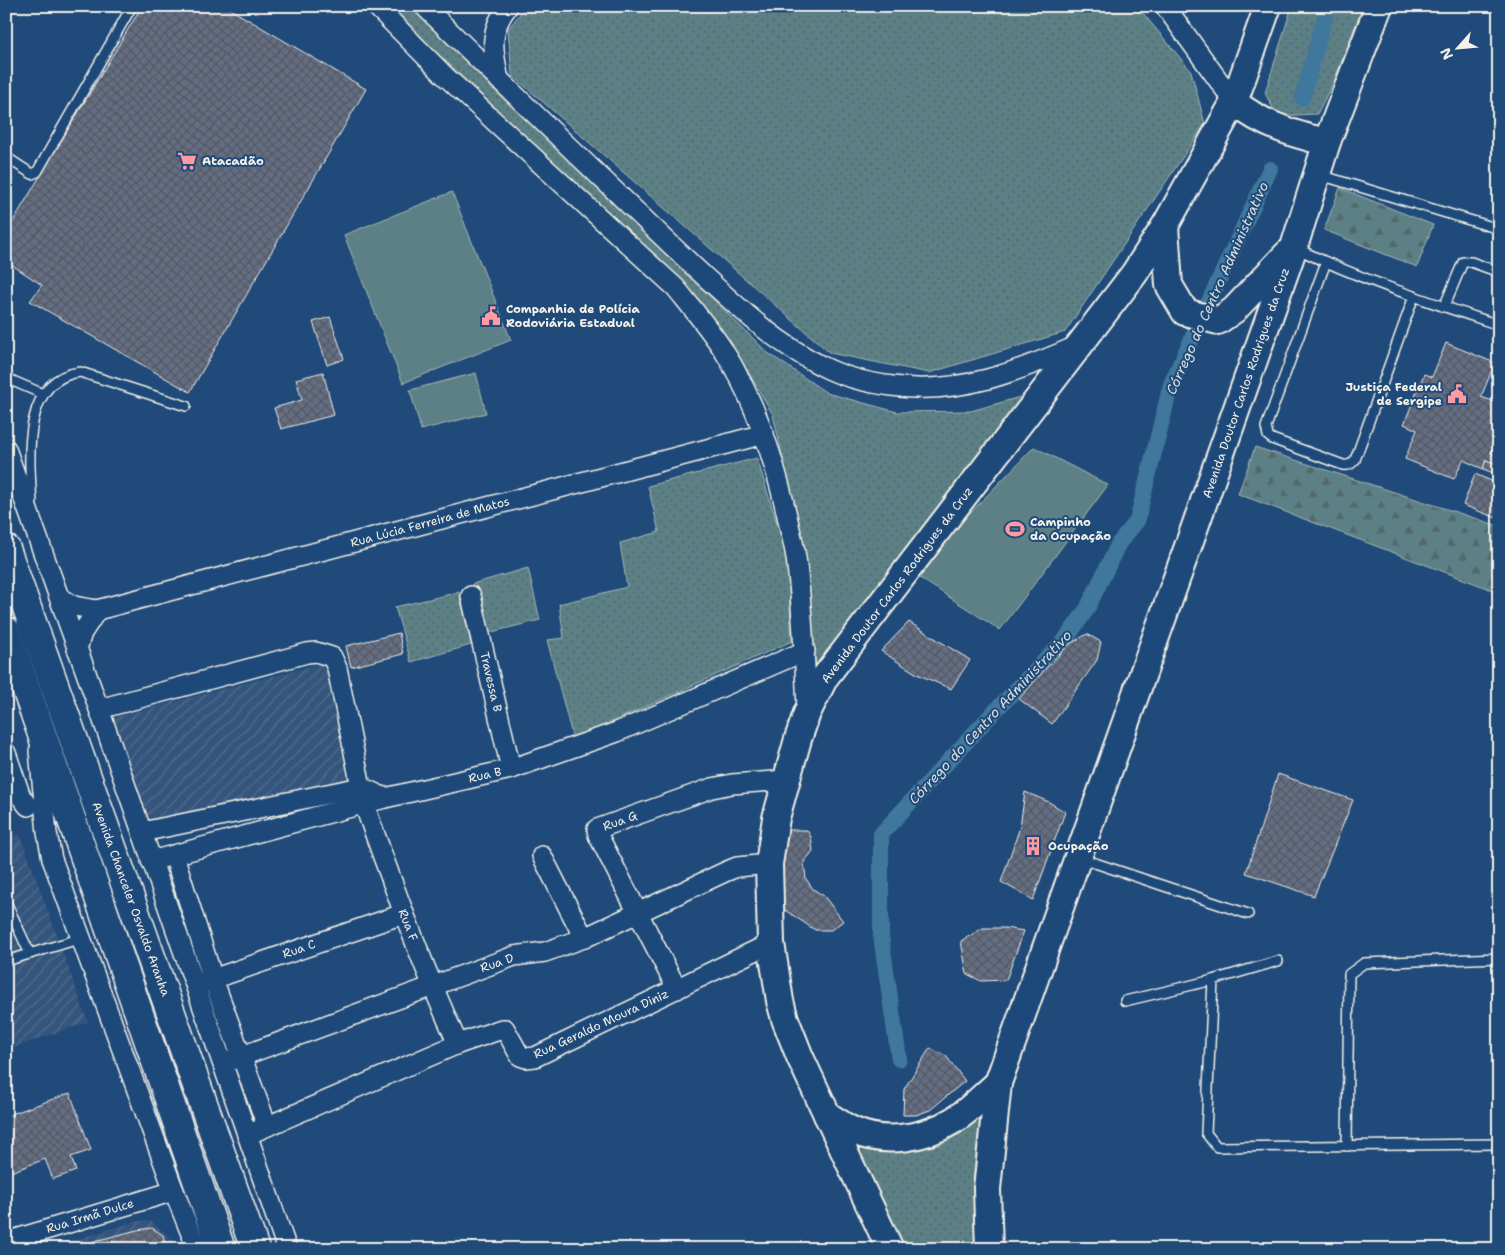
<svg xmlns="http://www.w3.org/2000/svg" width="1505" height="1255" viewBox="0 0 1505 1255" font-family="'Shantell Sans',sans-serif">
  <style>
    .industrial { fill: url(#industrial-furrows) }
    .green { fill: url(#green-dots); stroke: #a8b8b6 }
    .forest { fill: url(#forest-firs); stroke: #a8b8b6 }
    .pitch { fill: #5b8085; stroke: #a8b8b6 }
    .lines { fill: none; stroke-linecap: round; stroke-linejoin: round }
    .canal { stroke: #40779c; stroke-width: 16 }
    .building { fill: url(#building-cross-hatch); stroke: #f4f1e8 }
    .service-casing { stroke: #f4f1e8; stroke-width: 12 }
    .minor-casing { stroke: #f4f1e8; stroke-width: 22 }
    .secondary-casing { stroke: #f4f1e8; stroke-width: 30 }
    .primary-casing { stroke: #f4f1e8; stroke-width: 31 }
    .service { stroke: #1f4a7a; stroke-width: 9 }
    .minor { stroke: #1f4a7a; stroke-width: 19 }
    .secondary { stroke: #1f4a7a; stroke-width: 26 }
    .primary { stroke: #1f4a7a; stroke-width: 28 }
    .labels { text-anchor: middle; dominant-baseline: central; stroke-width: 4; stroke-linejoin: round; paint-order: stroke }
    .poi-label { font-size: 12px; font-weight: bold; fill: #f4f1e8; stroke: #1f4a7a; text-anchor: start }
    .street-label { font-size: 12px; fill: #f4f1e8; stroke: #1f4a7a }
    .water-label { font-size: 14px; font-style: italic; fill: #d9dfdd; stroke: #1f4a7a }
  </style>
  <defs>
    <pattern id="industrial-furrows" width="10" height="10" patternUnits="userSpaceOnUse" patternTransform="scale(1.25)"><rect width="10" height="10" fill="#34557d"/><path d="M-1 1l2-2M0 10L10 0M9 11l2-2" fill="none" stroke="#526e8f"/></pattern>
    <pattern id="green-dots" width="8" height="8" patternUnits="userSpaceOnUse" patternTransform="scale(1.25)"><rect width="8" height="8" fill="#5b8085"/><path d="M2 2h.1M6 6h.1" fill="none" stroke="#536769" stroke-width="1.8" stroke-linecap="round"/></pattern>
    <pattern id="forest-firs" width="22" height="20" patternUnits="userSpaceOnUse" patternTransform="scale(1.25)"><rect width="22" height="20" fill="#5b8085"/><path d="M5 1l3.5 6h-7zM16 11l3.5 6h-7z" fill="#536769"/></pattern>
    <pattern id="building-cross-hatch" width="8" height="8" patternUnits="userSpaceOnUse" patternTransform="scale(1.25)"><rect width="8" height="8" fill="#646e84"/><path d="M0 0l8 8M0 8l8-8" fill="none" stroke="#555962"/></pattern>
  </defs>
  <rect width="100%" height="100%" fill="#1f4a7a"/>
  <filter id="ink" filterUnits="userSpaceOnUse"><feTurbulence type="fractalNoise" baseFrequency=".02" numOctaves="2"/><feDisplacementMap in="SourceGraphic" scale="10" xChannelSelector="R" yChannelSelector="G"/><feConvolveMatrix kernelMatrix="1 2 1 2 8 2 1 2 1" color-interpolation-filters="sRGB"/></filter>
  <g filter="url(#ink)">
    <g class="industrial">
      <path d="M327,662L355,779L150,825L111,718Z"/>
      <path d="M20,834L88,1022L6,1050V840Z"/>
      <path d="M136,1221H151L178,1245L175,1249H45Z"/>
    </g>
    <g class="green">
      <path d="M387,6H416L565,155L768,353L827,393L897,412L971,411L1041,391L817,679L804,549L773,415L743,363L688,289Z"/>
      <path d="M526,6H1137L1191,71L1205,124L1065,332L929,373L830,353L512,75L508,29Z"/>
      <path d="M1292,6H1363L1334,81L1317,114L1277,116L1265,93Z"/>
      <path d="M757,458L787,556L792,641L573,739L547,640L564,638L559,604L627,587L620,543L659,532L648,486Z"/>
      <path d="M528,568L540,620L484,634L472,584Z"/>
      <path d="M459,592L471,645L411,662L395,607Z"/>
      <path d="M981,1111L973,1182L977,1249H888L832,1130L858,1146L891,1152L939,1145L962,1133Z"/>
    </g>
    <g class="forest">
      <path d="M1340,188L1433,225L1417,267L1324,230Z"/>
      <path d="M1255,447L1499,526V581L1495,591L1238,494Z"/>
    </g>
    <g class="pitch">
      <path d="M452,192L511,340L403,383L344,235Z"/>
      <path d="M476,373L486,413L421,430L410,390Z"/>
      <path d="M1034,447L1108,485L1000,630L912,573Z"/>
    </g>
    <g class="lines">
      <g class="canal">
        <path d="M1302,98L1328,6"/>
        <path d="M899,1059L881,936V834L993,713L1065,640L1087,609L1119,543L1137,521L1171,384L1270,169"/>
      </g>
    </g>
    <g class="building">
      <path d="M142,6H225L366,89L190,392L30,301L42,285L6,261V233Z"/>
      <path d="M330,317L344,359L327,365L313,322Z"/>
      <path d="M1446,343L1495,363L1481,397L1499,403V433L1491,453L1499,456V465L1486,460L1483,469L1463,460L1454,479L1405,459L1417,430L1404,424L1424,374L1432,377Z"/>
      <path d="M323,372L334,415L281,429L274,408L302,400L296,379Z"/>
      <path d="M1499,433V456L1491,453Z"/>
      <path d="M1486,460L1499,465V475L1483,469Z"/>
      <path d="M1475,474L1496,483L1499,476V519L1463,505Z"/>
      <path d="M909,622L970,660L951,689L917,674L881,651Z"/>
      <path d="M399,633L403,654L351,667L346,646Z"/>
      <path d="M1087,634L1101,642L1097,660L1052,724L1019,699L1048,666L1070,644Z"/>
      <path d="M1278,774L1353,800L1314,896L1246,873Z"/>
      <path d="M1025,792L1049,802L1065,812L1033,900L1001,882L1020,827Z"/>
      <path d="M788,830H807L811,837L813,851L804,862L806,879L813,889L824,896L843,921L831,930H815L776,904L783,842Z"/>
      <path d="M983,928H1005L1024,931L1006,980L981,981L967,974L961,941Z"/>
      <path d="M930,1048L946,1056L965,1081L930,1110L916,1115H903L904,1089Z"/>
      <path d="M70,1093L91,1150L71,1157L76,1171L53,1179L45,1159L6,1174V1116Z"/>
      <path d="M152,1228L163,1235L166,1249H93L91,1242L137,1230Z"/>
    </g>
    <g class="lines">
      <g class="service-casing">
        <g id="service">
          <path d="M6,157L32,174L37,172L132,6"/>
          <path d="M1320,175L1499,229"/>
          <path d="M1296,248C1361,280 1430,302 1499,325"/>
          <path d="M1326,262L1266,427L1268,436L1272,439L1343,465C1349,466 1351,464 1355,460L1414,296"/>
          <path d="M1444,307L1463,262H1471L1499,272"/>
          <path d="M6,378L43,394"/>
          <path d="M32,502C29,459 21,379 80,372L186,406"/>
          <path d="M1080,858L1248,914"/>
          <path d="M6,902L30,954"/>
          <path d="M6,961L82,938"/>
          <path d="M1213,980L1206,1133L1217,1147L1499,1144"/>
          <path d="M1125,1001L1213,980L1278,961"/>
          <path d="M1347,1146L1349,974L1364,963L1499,958"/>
        </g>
      </g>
      <g class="minor-casing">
        <g id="minor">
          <path d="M376,6L445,76L676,288C692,308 708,327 722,348C756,401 776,463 789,525C792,538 796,552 797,566C803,614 805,662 807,710"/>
          <path d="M424,6C488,69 552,131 616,192C645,220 674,248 704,276C740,309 777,344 822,366C843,377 869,383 892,386C958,396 1019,371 1079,345"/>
          <path d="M1165,6L1234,102"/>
          <path d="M499,80C493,50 488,32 508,6"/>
          <path d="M6,449L99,709L287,1249"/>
          <path d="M471,596L511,769"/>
          <path d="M59,597L74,606L97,610L764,434"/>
          <path d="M77,649L82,633L97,610"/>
          <path d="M99,709L307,653L316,652L332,657L337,668L361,787L385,798"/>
          <path d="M39,751L47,833L52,859L174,1191L197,1249"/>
          <path d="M6,753L21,797L28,806"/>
          <path d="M364,804C393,885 422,965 458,1044"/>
          <path d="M142,832L361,787"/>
          <path d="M174,855L213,979L267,1126"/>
          <path d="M542,856L584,938"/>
          <path d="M151,861L385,798L511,769L617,732L805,651"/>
          <path d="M201,983L403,914"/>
          <path d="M677,989L598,835L597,829L712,788L732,784L787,780"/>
          <path d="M223,1063L501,961L514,956L545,952L584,938L727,871L737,867L769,864"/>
          <path d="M247,1135L458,1044L502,1029H505L520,1056L526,1058L535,1057L771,943"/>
          <path d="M6,1242L174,1191"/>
        </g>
      </g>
      <g class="secondary-casing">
        <g id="secondary">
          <path d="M1234,102C1261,124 1293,135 1327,142"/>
          <path d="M1165,226L1169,285L1185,312L1218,321L1234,310L1287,254"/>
          <path d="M827,1115C836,1120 844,1127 854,1131C885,1145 925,1138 954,1120C969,1111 984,1095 998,1083"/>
          <path d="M890,1249L800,1057L785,1019L780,1001L771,943L769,864L776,818L798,739L807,713L825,677L1134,274L1165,226L1234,102L1268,6"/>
          <path d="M989,1249L987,1189L998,1083L1294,247L1327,142L1379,6"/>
        </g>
      </g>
      <g class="primary-casing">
        <g id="primary">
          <path d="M6,549L255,1249"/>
          <path d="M6,631L221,1249"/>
        </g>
      </g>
      <use href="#service" class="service"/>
      <use href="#minor" class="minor"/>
      <use href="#secondary" class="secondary"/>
      <use href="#primary" class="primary"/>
    </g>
  </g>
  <defs>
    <g id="supermarket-bare" transform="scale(1.5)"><path d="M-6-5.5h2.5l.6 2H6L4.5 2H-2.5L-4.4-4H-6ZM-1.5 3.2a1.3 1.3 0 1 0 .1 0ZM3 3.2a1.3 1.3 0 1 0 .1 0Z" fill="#ff9aa2" stroke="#1f4a7a" stroke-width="2.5" paint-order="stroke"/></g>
    <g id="civic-bare" transform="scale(1.5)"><path d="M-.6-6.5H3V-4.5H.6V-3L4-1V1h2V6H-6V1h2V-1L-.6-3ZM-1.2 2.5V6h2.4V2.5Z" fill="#ff9aa2" stroke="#1f4a7a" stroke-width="2.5" paint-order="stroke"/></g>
    <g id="stadium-bare" transform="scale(1.5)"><path d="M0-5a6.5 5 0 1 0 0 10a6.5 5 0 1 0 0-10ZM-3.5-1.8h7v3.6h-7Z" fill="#ff9aa2" stroke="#1f4a7a" stroke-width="2.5" paint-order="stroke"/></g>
    <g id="building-bare" transform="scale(1.5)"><path d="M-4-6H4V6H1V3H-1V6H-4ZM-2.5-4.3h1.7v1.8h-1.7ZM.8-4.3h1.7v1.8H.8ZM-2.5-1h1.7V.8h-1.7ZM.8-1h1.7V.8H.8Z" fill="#ff9aa2" stroke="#1f4a7a" stroke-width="2.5" paint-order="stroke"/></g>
  </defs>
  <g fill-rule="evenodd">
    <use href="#supermarket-bare" x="187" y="161"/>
    <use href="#civic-bare" x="491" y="316"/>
    <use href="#civic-bare" x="1457" y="394"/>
    <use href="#stadium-bare" x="1015" y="529"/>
    <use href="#building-bare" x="1033" y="846"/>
  </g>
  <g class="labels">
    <g class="poi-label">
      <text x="202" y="161">Atacadão</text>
      <text x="506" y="309">Companhia de Polícia<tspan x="506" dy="14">Rodoviária Estadual</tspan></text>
      <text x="1442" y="387" text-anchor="end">Justiça Federal<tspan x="1442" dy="14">de Sergipe</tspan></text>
      <text x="1030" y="522">Campinho<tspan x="1030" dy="14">da Ocupação</tspan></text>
      <text x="1048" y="846">Ocupação</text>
    </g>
    <g class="street-label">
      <text transform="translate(1246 383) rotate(-71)">Avenida Doutor Carlos Rodrigues da Cruz</text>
      <text transform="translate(430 522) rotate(-15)">Rua Lúcia Ferreira de Matos</text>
      <text transform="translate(897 585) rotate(-53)">Avenida Doutor Carlos Rodrigues da Cruz</text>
      <text transform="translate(491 682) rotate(77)">Travessa B</text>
      <text transform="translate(485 775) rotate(-13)">Rua B</text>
      <text transform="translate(620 821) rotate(-20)">Rua G</text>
      <text transform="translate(131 899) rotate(70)">Avenida Chanceler Osvaldo Aranha</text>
      <text transform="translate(408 925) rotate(69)">Rua F</text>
      <text transform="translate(299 949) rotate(-19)">Rua C</text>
      <text transform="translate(497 963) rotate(-19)">Rua D</text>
      <text transform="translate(601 1024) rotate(-25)">Rua Geraldo Moura Diniz</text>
      <text transform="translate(90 1216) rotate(-17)">Rua Irmã Dulce</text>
    </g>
    <g class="water-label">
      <text transform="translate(1217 288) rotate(-66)">Córrego do Centro Administrativo</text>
      <text transform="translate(990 717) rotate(-47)">Córrego do Centro Administrativo</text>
    </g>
  </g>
  <rect width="1505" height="1255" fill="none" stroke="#1f4a7a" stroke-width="25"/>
  <rect x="12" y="12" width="1480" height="1230" fill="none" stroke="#f4f1e8" stroke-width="2" filter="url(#ink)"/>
  <g transform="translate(1458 48) rotate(243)" stroke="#1f4a7a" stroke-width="4" paint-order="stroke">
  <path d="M0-4L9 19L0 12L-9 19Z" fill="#f4f1e8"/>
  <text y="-8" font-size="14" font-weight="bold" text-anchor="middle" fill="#f4f1e8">N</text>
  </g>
</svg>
